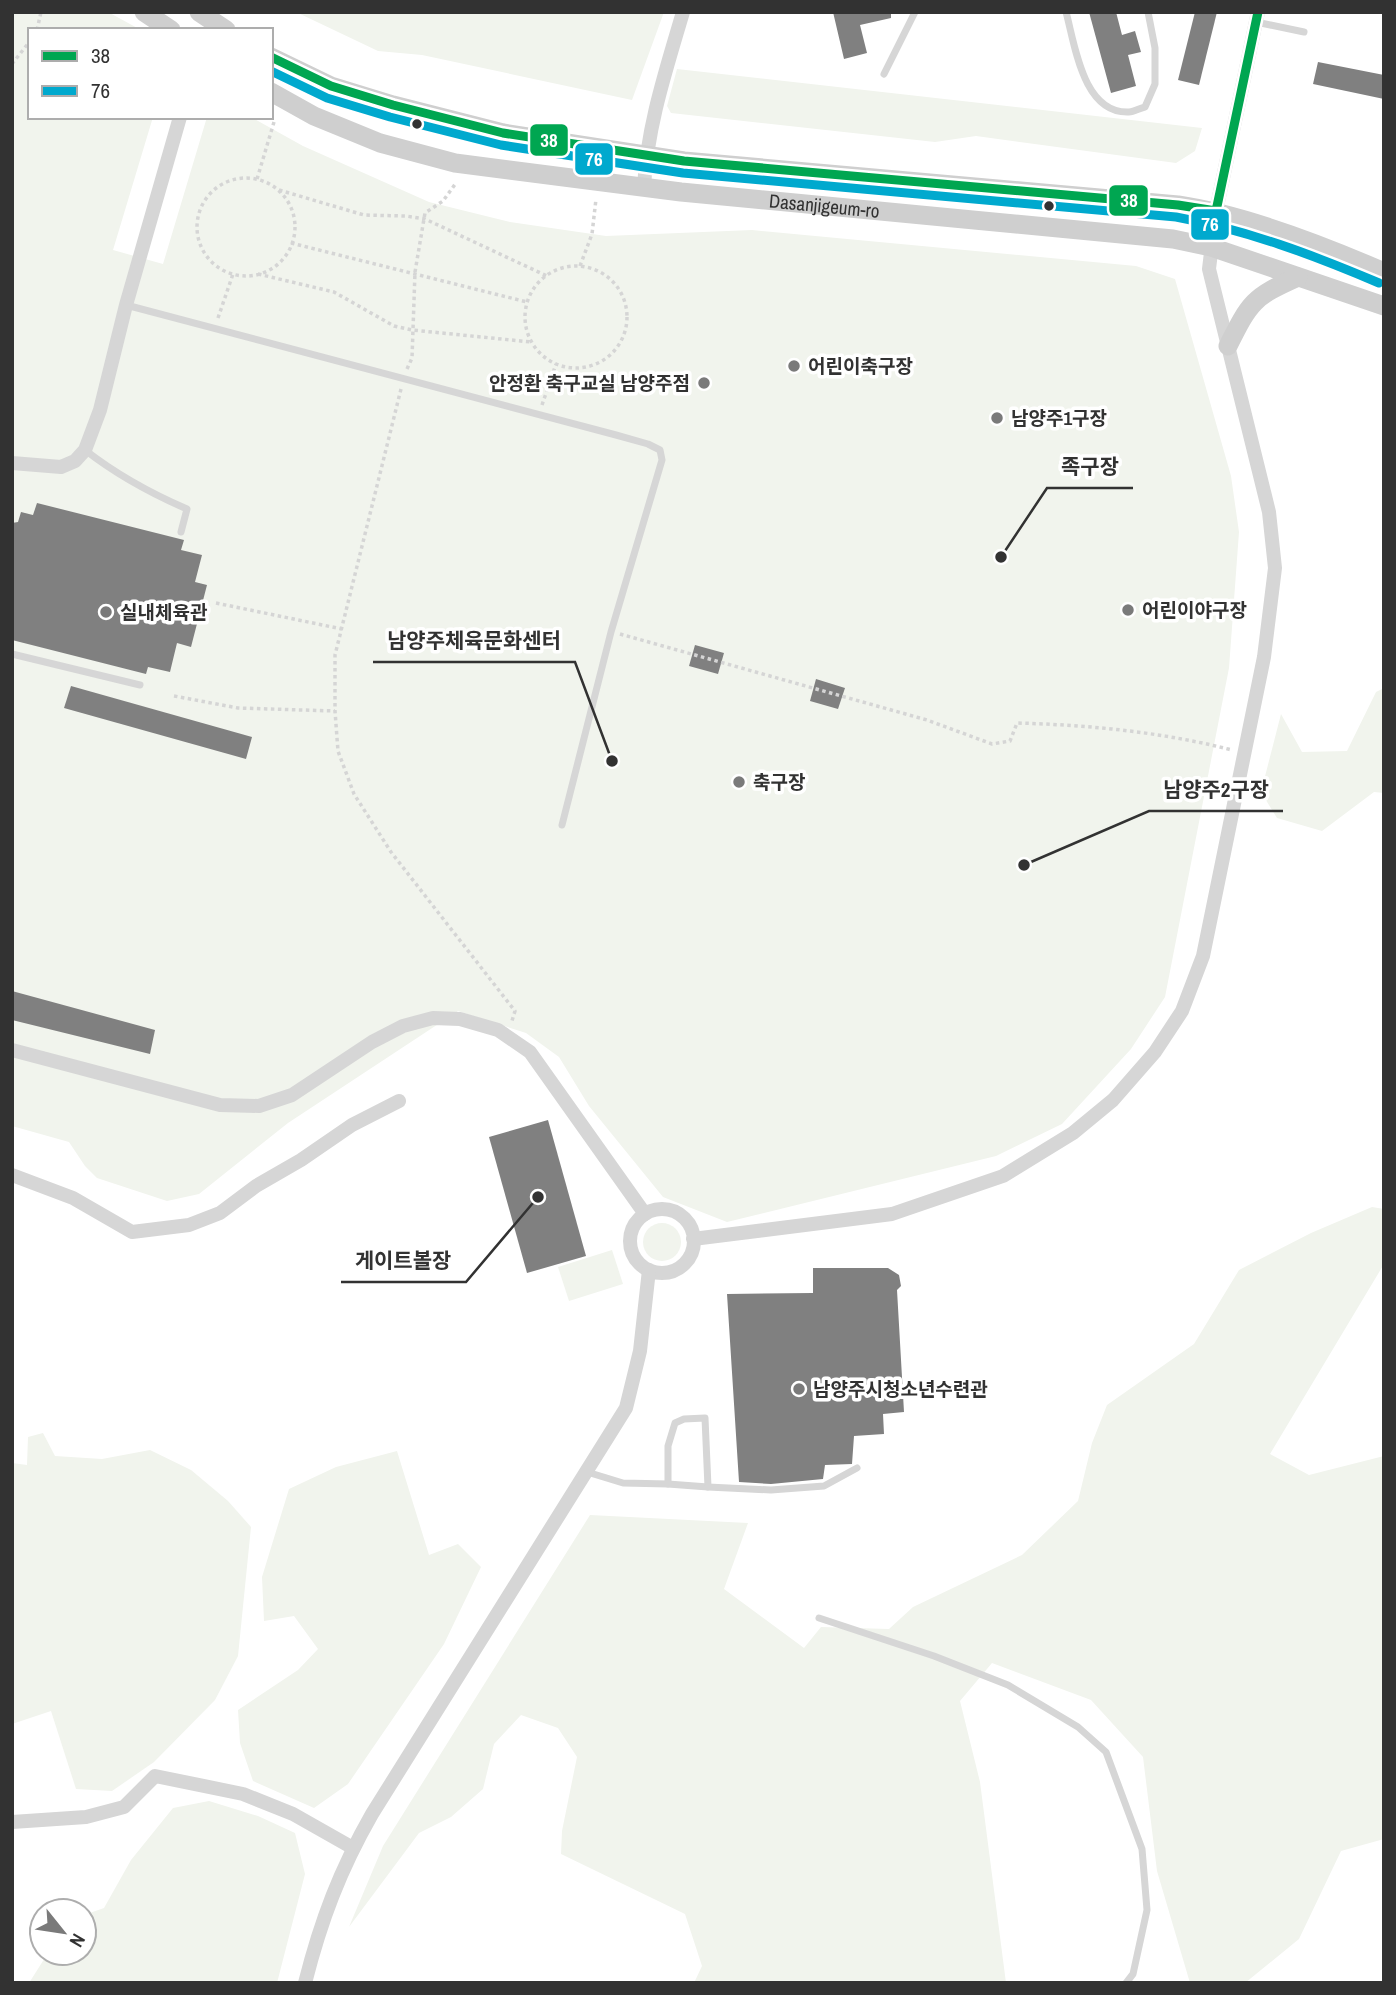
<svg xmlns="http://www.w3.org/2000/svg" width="1396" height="1995" viewBox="0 0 1396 1995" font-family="'Archivo Narrow','Noto Sans KR',sans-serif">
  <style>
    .green { fill: #f1f4ed }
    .building { fill: #808080 }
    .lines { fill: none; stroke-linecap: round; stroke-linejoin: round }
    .path { stroke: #d5d5d5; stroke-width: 3.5; stroke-dasharray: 3.5 3.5; stroke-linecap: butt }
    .lane { stroke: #d6d6d6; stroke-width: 7 }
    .street { stroke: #d6d6d6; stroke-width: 14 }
    .secondary { stroke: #cfcfcf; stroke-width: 19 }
    .bus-1-casing { stroke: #fff; stroke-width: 14 }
    .bus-2-casing { stroke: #fff; stroke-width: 14 }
    .bus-1 { stroke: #00a651; stroke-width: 9 }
    .bus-2 { stroke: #00a9ce; stroke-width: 9 }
    .bus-dot { fill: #323232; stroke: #fff; stroke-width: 2.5 }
    .poi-dot { fill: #7a7a7a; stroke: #fff; stroke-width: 2.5 }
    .labels { text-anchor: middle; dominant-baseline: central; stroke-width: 7; stroke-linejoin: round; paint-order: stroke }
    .street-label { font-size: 19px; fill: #323232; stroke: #fff }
    .poi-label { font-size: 19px; font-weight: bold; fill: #323232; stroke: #fff; text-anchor: start }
    .leader { fill: none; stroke: #323232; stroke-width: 2.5 }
    .callout-dot { fill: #323232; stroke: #fff; stroke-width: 2.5 }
    .callout-label { font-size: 21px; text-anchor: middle; font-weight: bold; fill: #323232; stroke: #fff; stroke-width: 7; stroke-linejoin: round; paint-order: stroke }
    .line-badge { stroke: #fff; stroke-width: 2.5 }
    .badge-label { font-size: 19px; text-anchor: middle; font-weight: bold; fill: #fff }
  </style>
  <rect width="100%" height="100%" fill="#fff"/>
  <g class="green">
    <path d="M12,12H108L141,30H30V117H153L113,250L163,264L207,117H251L303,146L429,202L510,222L606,236L752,230L1136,266L1175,279L1231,476L1239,532L1229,668L1165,997L1131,1049L1062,1124L996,1156L727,1222L663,1197L589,1106L559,1057L526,1033L458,1011L288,1123L199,1194L167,1201L97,1178L85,1166L69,1142L12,1126Z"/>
    <path d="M296,12H664L632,100L422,55L378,51Z"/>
    <path d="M677,69L1202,128L1195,151L1176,163L976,136L935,142L671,113L667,106Z"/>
    <path d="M1384,688V793L1374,792L1322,831L1277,818L1261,792L1281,714L1302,752L1347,751L1376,692Z"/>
    <path d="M1372,1207L1384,1209V1264L1270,1454L1309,1475L1384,1456V1839L1341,1851L1299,1939L1245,1983H1190L1157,1871L1143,1757L1091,1700L992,1663L960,1701L980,1782L1006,1983H694L702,1966L685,1914L561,1854L562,1831L577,1757L558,1728L521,1715L494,1744L483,1789L451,1817L419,1833L349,1927L383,1846L590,1515L748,1523L724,1589L804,1648L821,1627L889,1629L913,1607L1022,1555L1078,1501L1092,1443L1107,1405L1194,1344L1239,1270L1311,1233Z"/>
    <circle cx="662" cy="1242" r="19"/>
    <path d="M612,1250L623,1284L569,1301L558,1267Z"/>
    <path d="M43,1433L55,1456L102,1459L150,1450L191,1470L228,1501L251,1527L238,1656L215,1700L154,1762L112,1791L76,1789L51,1711L12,1724V1463L27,1465L28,1437Z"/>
    <path d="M397,1451L429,1555L458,1544L481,1567L444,1644L348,1784L314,1808L253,1781L240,1743L238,1710L298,1670L318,1649L294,1616L264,1621L262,1577L289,1489L336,1467Z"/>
    <path d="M209,1801L258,1816L295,1833L305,1874L277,1983H29L48,1953H84V1915L104,1908L131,1860L173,1808Z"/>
  </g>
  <g class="building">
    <path d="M833,12H891V18L860,25L867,53L844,59Z"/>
    <path d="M1089,12H1116L1122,35L1135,31L1141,52L1128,55L1136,86L1111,93Z"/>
    <path d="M1195,12H1217L1199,85L1178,80Z"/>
    <path d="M1318,62L1384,75V99L1313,84Z"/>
    <path d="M37,503L184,540L181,550L202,555L195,582L207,585L191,647L177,643L170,672L148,667L146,674L12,640V523L18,522L21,512L33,515Z"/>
    <path d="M695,645L724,653L718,674L689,666Z"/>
    <path d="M816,679L845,688L838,709L810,701Z"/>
    <path d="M71,686L252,737L246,759L64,708Z"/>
    <path d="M12,991L155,1030L150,1054L12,1020Z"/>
    <path d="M548,1120L586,1256L527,1273L489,1137Z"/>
    <path d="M813,1268H888L899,1275L901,1286L897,1290L904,1412L883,1414L884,1434L854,1436L852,1464L825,1465L823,1479L771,1484L739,1482L727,1294L813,1293Z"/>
  </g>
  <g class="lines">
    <g class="path">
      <path d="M37,30L41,12"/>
      <path d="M12,64L30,41"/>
      <circle cx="246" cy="227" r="49"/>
      <path d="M257,179L274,122"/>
      <path d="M279,190L364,215L406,216L425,219L547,276"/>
      <path d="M291,243L527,302"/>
      <path d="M580,266L592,234L596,199"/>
      <circle cx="576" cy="317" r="51"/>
      <path d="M258,274L334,292L394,326L412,330L531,342"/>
      <path d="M218,318L233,274"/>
      <path d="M407,369L412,358L415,272L425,213L443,201L456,183"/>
      <path d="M401,389L335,655V711L338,751L354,794L391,852L515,1011L511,1024"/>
      <path d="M542,405L556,364"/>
      <path d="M216,603L342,629"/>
      <path d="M620,634L927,720L992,744L1010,741L1017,723C1089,725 1162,732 1232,750"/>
      <path d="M174,696L238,708L335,711"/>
    </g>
    <g class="lane">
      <path d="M1066,12C1075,45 1083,114 1129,112C1134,112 1140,108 1145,107L1155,84V48L1148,12"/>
      <path d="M1256,22L1304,32"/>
      <path d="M884,74L915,12"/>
      <path d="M126,305L616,435L648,444L660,450L662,460L611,632L562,825"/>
      <path d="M85,450C117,475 150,493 187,509L181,532"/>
      <path d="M12,654L140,685"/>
      <path d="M705,1418L708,1487L668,1484V1446L675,1423L684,1419Z"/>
      <path d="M587,1472L623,1483L668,1484"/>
      <path d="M708,1487L771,1490L824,1486L857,1468"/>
      <path d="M819,1618L934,1656L1008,1685L1078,1727L1106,1752L1142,1849L1147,1910L1133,1974L1126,1983"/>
    </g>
    <g class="street">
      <path d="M644,187C647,127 666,70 683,12"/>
      <path d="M12,463L61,467L75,461L85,450L100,410L126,305L180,117"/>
      <path d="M12,1050L220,1105L259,1106L292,1095L372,1042L403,1026L433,1018L460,1019L498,1030L530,1052L645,1214"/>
      <path d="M12,1175L73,1198L132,1232L189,1225L220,1213L256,1186L301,1160L352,1125L399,1101"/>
      <circle cx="662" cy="1241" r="32"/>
      <path d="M693,1239L892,1214L1003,1176L1073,1133L1113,1100L1155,1052L1182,1011L1203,956L1264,657L1275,568L1269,512L1209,269L1216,211L1258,12"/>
      <path d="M12,1822L86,1817L124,1807L155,1776L243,1794L293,1814L353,1848"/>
      <path d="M305,1983C321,1920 340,1870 372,1814L626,1408L640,1351L649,1270"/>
    </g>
    <g class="secondary">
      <path d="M144,12L171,30"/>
      <path d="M199,12L226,30"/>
      <path d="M271,57L331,86L393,105L503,133L684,161L1178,205C1245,215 1322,245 1384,272"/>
      <path id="s1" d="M271,92L314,116L380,143L455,163L681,192L1173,239L1211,247L1384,306"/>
      <path d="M1228,346C1250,302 1253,297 1298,277"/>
    </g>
    <g class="bus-1-casing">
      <path id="bus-1" d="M271,57L331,86L393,105L503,133L684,161L1178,205L1216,211L1258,12"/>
    </g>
    <g class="bus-2-casing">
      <path id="bus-2" d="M271,71L327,98L390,117L501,145L683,173L1176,217C1247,230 1313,255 1379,283"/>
    </g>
    <use href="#bus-1" class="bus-1"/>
    <use href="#bus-2" class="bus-2"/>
  </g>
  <g class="bus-dot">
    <circle cx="417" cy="124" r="6"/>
    <circle cx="1049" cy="206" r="6"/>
  </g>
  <g class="poi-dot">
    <circle cx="794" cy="366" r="7"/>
    <circle cx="704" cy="383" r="7"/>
    <circle cx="997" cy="418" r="7"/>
    <circle cx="1128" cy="610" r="7"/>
    <circle cx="106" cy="612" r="7"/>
    <circle cx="739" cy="782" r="7"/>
    <circle cx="799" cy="1389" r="7"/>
  </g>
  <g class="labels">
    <g class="street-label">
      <text stroke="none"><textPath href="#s1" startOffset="570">Dasanjigeum-ro</textPath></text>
    </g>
    <g class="poi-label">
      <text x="808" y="366">어린이축구장</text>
      <text x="690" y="383" text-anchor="end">안정환 축구교실 남양주점</text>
      <text x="1011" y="418">남양주1구장</text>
      <text x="1142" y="610">어린이야구장</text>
      <text x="120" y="612">실내체육관</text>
      <text x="753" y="782">축구장</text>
      <text x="813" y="1389">남양주시청소년수련관</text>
    </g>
  </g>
  <path class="leader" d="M1001 557L1047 488H1133M612 761L575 662H373M1024 865L1149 811H1283M538 1197L466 1282H341"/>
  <g class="callout-dot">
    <circle cx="1001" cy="557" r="7"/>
    <circle cx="612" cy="761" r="7"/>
    <circle cx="1024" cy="865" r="7"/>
    <circle cx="538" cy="1197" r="7"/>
  </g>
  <g class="callout-label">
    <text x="1090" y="474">족구장</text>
    <text x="474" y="648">남양주체육문화센터</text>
    <text x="1216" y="797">남양주2구장</text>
    <text x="403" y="1268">게이트볼장</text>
  </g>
  <g class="line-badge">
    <rect x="529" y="123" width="40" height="34" rx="7" fill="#00a651"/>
    <rect x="574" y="142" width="40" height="34" rx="7" fill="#00a9ce"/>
    <rect x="1108" y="184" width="41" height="33" rx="7" fill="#00a651"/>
    <rect x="1190" y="208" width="40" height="33" rx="7" fill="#00a9ce"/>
  </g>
  <g class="badge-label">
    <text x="549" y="147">38</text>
    <text x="594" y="166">76</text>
    <text x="1129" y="207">38</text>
    <text x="1210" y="231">76</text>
  </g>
  <rect width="1396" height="1995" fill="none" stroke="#323232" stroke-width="28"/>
  <rect x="28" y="28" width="245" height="91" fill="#ffffff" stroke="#adadad" stroke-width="2"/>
  <rect x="42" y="51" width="35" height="10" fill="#00a651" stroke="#adadad" stroke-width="2"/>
  <text x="91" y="63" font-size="21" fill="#323232">38</text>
  <rect x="42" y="86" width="35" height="10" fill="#00a9ce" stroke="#adadad" stroke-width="2"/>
  <text x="91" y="98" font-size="21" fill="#323232">76</text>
  <g transform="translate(63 1932) rotate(120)"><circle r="33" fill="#ffffff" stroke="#adadad" stroke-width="2"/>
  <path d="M0-5L12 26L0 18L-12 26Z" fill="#7a7a7a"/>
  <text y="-10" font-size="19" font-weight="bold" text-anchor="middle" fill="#323232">N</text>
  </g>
</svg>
